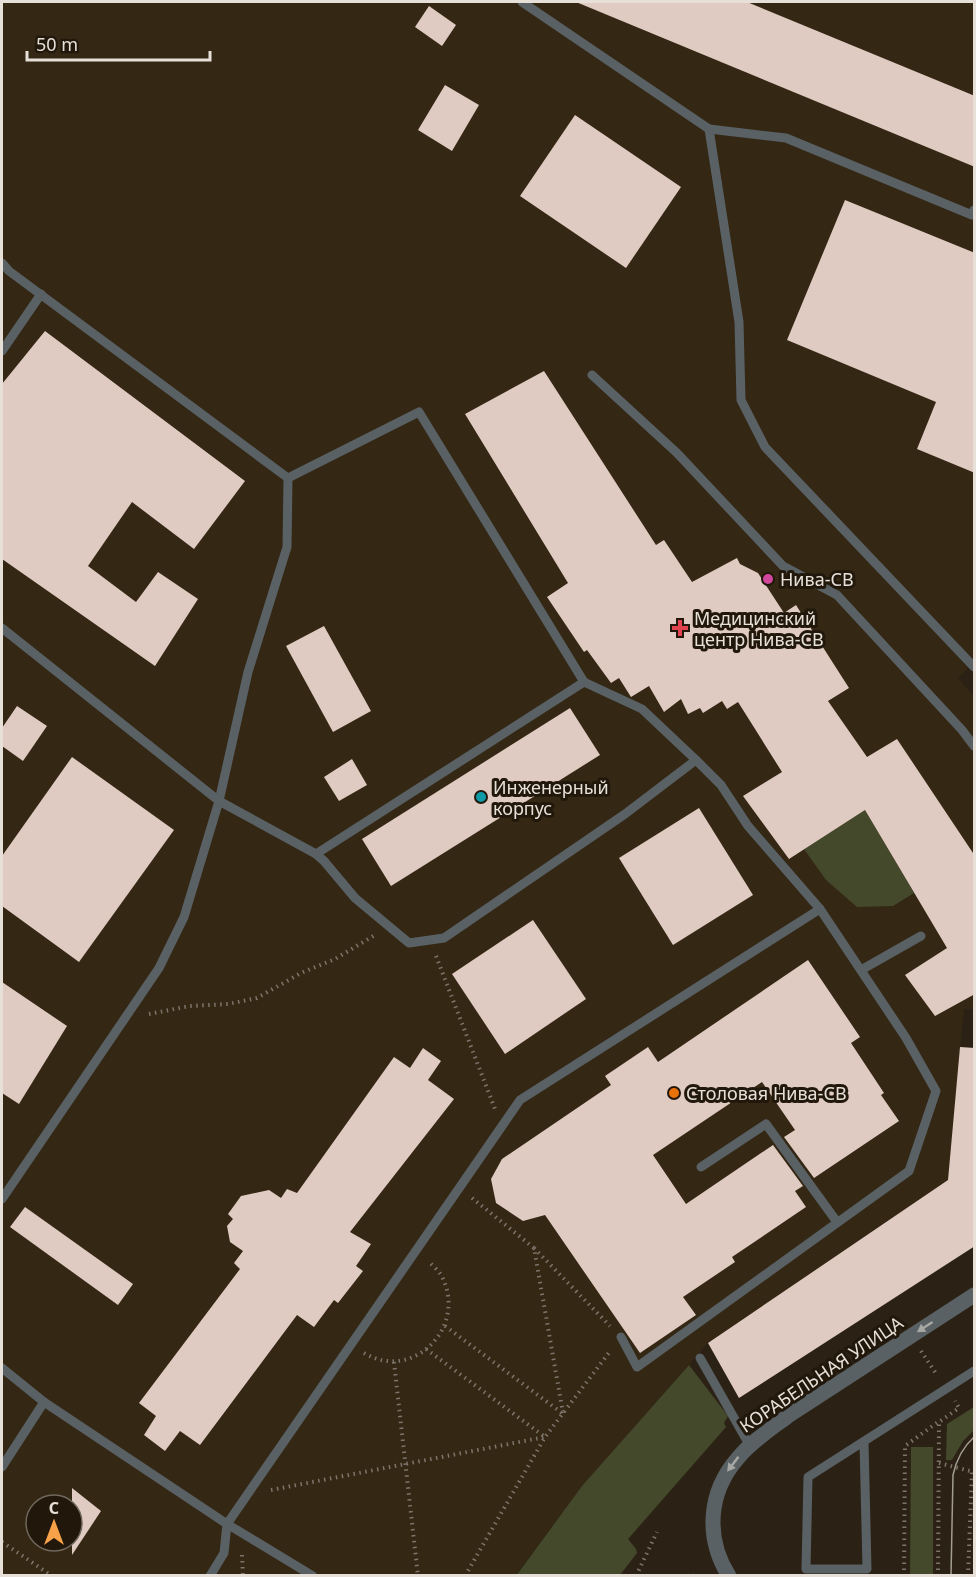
<svg xmlns="http://www.w3.org/2000/svg" width="976" height="1577" viewBox="0 0 976 1577" font-family="'Noto Sans',sans-serif">
  <style>
    .built { fill: #342714; fill-rule: evenodd }
    .green { fill: #44492b }
    .building { fill: #e0cbc2 }
    .lines { fill: none; stroke-linecap: round; stroke-linejoin: round }
    .path { stroke: #7d756b; stroke-width: 4; stroke-dasharray: 1.5 4.5; stroke-linecap: butt }
    .lane { stroke: #596165; stroke-width: 9 }
    .street { stroke: #596165; stroke-width: 15 }
    .tram { stroke: #a39c92; stroke-width: 1.5 }
    .oneway { fill: #a7a7a4 }
    .hotel-dot { fill: #d1479c; stroke: #21180b; stroke-width: 2 }
    .health-dot { fill: #e0444e; stroke: #21180b; stroke-width: 2 }
    .culture-dot { fill: #0f9aa8; stroke: #21180b; stroke-width: 2 }
    .food-dot { fill: #e8710a; stroke: #21180b; stroke-width: 2 }
    .labels { text-anchor: middle; dominant-baseline: central; stroke-width: 6; stroke-linejoin: round; paint-order: stroke }
    .poi-label { font-size: 18px; fill: #e6e0d8; stroke: #21180b; text-anchor: start }
    .street-label { font-size: 18px; fill: #e6e0d8; stroke: #21180b }
  </style>
  <rect width="100%" height="100%" fill="#2b2215"/>
  <path class="built" d="M2,2H974V661L958,679L974,696V1009H964L948,1180L708,1343L582,1486L516,1575L2,1576ZM36,1505H72V1541H36Z"/>
  <g class="green">
    <path d="M865,810L914,893L893,906L857,907L826,880L804,849Z"/>
    <path d="M689,1365L728,1416L724,1423L726,1427L628,1539L636,1549L637,1553L620,1575L516,1576L582,1486Z"/>
    <path d="M974,1407V1430L963,1441L952,1460H946L947,1424Z"/>
    <path d="M911,1447H933V1575H910Z"/>
  </g>
  <g class="building">
    <path d="M576,2H747L975,96V167Z"/>
    <path d="M429,6L456,25L442,46L415,27Z"/>
    <path d="M445,85L479,105L452,151L418,130Z"/>
    <path d="M575,115L681,187L626,268L520,196Z"/>
    <path d="M845,200L975,253V473L917,449L936,402L787,340Z"/>
    <path d="M45,331L245,481L194,549L132,502L88,566L136,602L158,572L198,599L155,666L2,559V384Z"/>
    <path d="M544,371L656,545L664,540L692,582L737,558L740,564L758,573L784,613L796,605L849,688L828,701L867,757L897,739L975,856V994L935,1016L905,975L947,948L865,810L789,859L743,796L782,772L738,702L727,709L722,701L703,713L700,708L688,714L681,699L664,712L649,686L631,697L619,678L611,683L587,650L584,652L547,597L568,583L465,414Z"/>
    <path d="M324,626L371,711L333,732L286,646Z"/>
    <path d="M17,706L47,726L23,761L2,746V728Z"/>
    <path d="M570,708L600,755L391,886L362,839Z"/>
    <path d="M72,757L174,830L79,962L2,906V856Z"/>
    <path d="M352,759L367,785L339,801L324,777Z"/>
    <path d="M699,808L753,895L673,945L619,858Z"/>
    <path d="M533,920L586,999L505,1054L452,974Z"/>
    <path d="M808,960L860,1037L851,1043L884,1093L881,1095L899,1121L814,1178L784,1137L795,1130L762,1082L653,1155L686,1204L773,1145L803,1186L795,1191L806,1207L732,1257L735,1262L683,1297L696,1315L640,1353L545,1215L523,1221L496,1203L491,1179L502,1159L611,1085L605,1076L648,1047L658,1062Z"/>
    <path d="M2,982L67,1026L19,1104L2,1093Z"/>
    <path d="M960,1047L975,1048V1246L739,1398L708,1343L948,1180Z"/>
    <path d="M423,1048L441,1061L428,1080L454,1099L350,1232L371,1244L356,1266L363,1271L338,1303L334,1300L314,1327L297,1315L200,1445L180,1431L165,1451L144,1435L156,1416L139,1403L240,1269L234,1263L243,1251L230,1242L227,1226L233,1219L228,1214L241,1196L269,1190L281,1198L287,1189L297,1193L394,1057L410,1068Z"/>
    <path d="M25,1207L133,1284L118,1305L10,1227Z"/>
    <path d="M72,1488L101,1511L72,1555Z"/>
  </g>
  <g class="lines">
    <g class="path">
      <path d="M436,956L495,1109"/>
      <path d="M149,1014L190,1006L228,1004L257,998L301,973L335,959L375,935"/>
      <path d="M472,1198L534,1248L563,1413"/>
      <path d="M534,1248L610,1326"/>
      <path d="M445,1326L562,1413"/>
      <path d="M426,1349L545,1437"/>
      <path d="M921,1351L937,1375"/>
      <path d="M364,1353C414,1383 469,1325 441,1275C438,1270 432,1265 428,1261"/>
      <path d="M394,1362L418,1576"/>
      <path d="M939,1463L974,1472"/>
      <path d="M271,1490L545,1437"/>
      <path d="M2,1542L52,1576"/>
      <path d="M242,1555L243,1576"/>
      <path d="M465,1576L545,1437L611,1350"/>
      <path d="M636,1576L657,1532"/>
      <path d="M694,1576L695,1575"/>
      <path d="M904,1576L905,1446L938,1422"/>
      <path d="M938,1576L939,1422L959,1408L955,1401"/>
      <path d="M968,1576L972,1471"/>
    </g>
    <g class="lane">
      <path d="M522,2L709,129"/>
      <path d="M974,210L972,215L786,138L709,129L739,322L741,400L765,447L974,667"/>
      <path d="M2,263L9,271L288,478L287,547L248,672L219,801L184,917L159,968L2,1199"/>
      <path d="M2,351L41,294"/>
      <path d="M592,375L677,453L783,566L837,595L962,730L974,746"/>
      <path d="M288,478L419,412L584,682"/>
      <path d="M2,628L219,801L316,854L324,861L355,898L409,943L444,938L625,814L696,760L721,785L748,826L820,909L906,1038L936,1091L909,1171L637,1367L621,1337"/>
      <path d="M316,854L584,682L642,709L696,760"/>
      <path d="M861,970L921,936"/>
      <path d="M701,1167L766,1124L837,1222"/>
      <path d="M700,1358L750,1446"/>
      <path d="M2,1368L44,1402L227,1524L313,1576"/>
      <path d="M864,1442L867,1569H806L808,1477L974,1371"/>
      <path d="M2,1467L44,1402"/>
      <path d="M210,1576L224,1553L227,1524L520,1100L820,909"/>
    </g>
    <path class="street" d="M729,1576C705,1538 708,1492 738,1458C752,1441 771,1429 788,1416L974,1295"/>
    <path class="tram" d="M951,1576L953,1475C956,1461 963,1447 974,1437"/>
  </g>
  <defs><path id="oneway-solid" d="M-6-.8H1V-3.2L6.5 0L1 3.2V.8H-6Z" transform="scale(1.5)"/></defs>
  <g class="oneway">
    <use href="#oneway-solid" transform="translate(925 1327) rotate(147)"/>
    <use href="#oneway-solid" transform="translate(733 1464) rotate(127)"/>
  </g>
  <circle class="hotel-dot" cx="768" cy="579" r="6"/>
  <path class="health-dot" d="M677 619h6v6h6v6h-6v6h-6v-6h-6v-6h6z"/>
  <circle class="culture-dot" cx="481" cy="797" r="6"/>
  <circle class="food-dot" cx="674" cy="1093" r="6"/>
  <g class="labels">
    <g class="poi-label">
      <text x="780" y="579">Нива-СВ</text>
      <text x="694" y="618">Медицинский<tspan x="694" dy="21">центр Нива-СВ</tspan></text>
      <text x="493" y="787">Инженерный<tspan x="493" dy="21">корпус</tspan></text>
      <text x="686" y="1093">Столовая Нива-СВ</text>
    </g>
    <g class="street-label">
      <text transform="translate(821 1374) rotate(-34)">КОРАБЕЛЬНАЯ УЛИЦА</text>
    </g>
  </g>
  <rect width="976" height="1577" fill="none" stroke="#e6e0d8" stroke-width="6"/>
  <g transform="translate(54 1523)"><circle r="28" fill="#21180b" stroke="#70685d" stroke-width="1.5"/>
  <path d="M0-4.5L10 22L0 15L-10 22Z" fill="#f7a149"/>
  <text y="-9" font-size="16" font-weight="bold" text-anchor="middle" fill="#e6e0d8">С</text>
  </g>
  <path d="M27 51v9h183v-9" fill="none" stroke="#e6e0d8" stroke-width="3"/>
  <text x="36" y="51" font-size="18" fill="#e6e0d8" stroke="#21180b" stroke-width="4.5" paint-order="stroke">50 m</text>
</svg>
